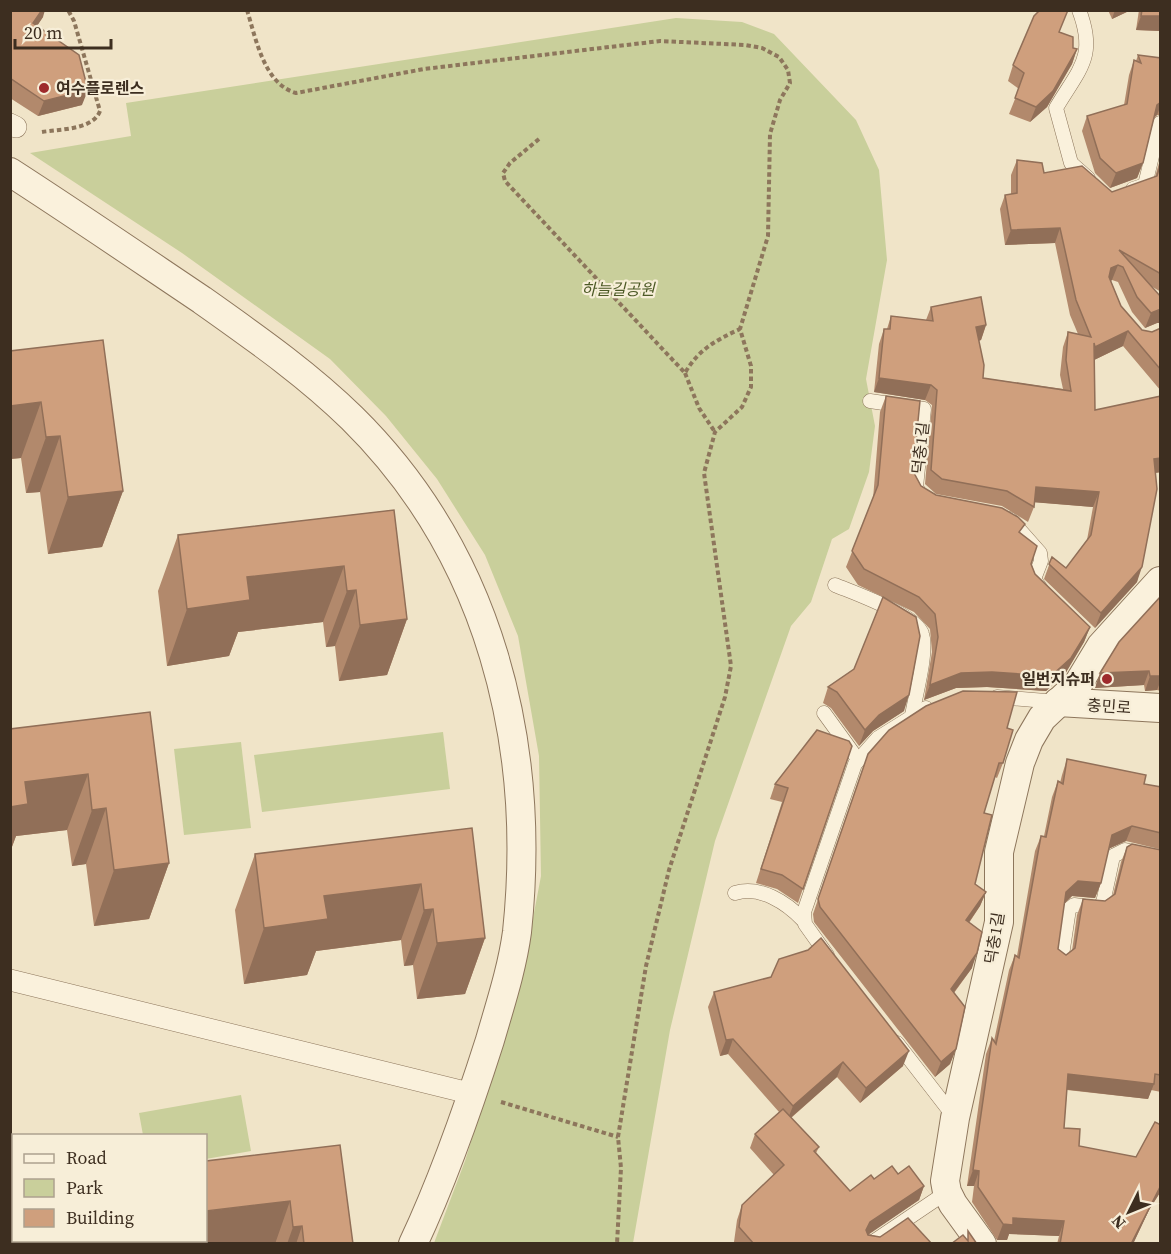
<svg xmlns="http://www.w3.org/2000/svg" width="1171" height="1254" viewBox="0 0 1171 1254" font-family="'Source Serif 4','Noto Sans KR',serif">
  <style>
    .park { fill: #c9cf9b }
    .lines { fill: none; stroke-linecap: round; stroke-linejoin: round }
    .service-casing { stroke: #8d765c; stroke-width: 15 }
    .pedestrian-casing { stroke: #8d765c; stroke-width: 22 }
    .minor-casing { stroke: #8d765c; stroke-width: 30 }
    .path { stroke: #8d765c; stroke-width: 4; stroke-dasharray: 4.5 3; stroke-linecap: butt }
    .service { stroke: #faf1dc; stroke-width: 14 }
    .pedestrian { stroke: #faf1dc; stroke-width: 21 }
    .minor { stroke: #faf1dc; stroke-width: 28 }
    .wall { fill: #b2896c; fill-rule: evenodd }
    .shaded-wall { fill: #916f58 }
    .building { fill: #cf9f7d; stroke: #916f58; stroke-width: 1.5 }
    .poi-dot { fill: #9e2a2b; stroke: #f7eed8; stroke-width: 2 }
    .labels { text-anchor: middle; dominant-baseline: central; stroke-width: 4.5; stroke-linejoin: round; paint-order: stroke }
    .poi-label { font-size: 16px; font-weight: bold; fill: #3d2e20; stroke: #f7eed8; text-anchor: start }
    .park-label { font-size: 16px; font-style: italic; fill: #4d5a26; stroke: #f7eed8 }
    .street-label { font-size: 16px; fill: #3d2e20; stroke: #f7eed8 }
  </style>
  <rect width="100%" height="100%" fill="#f0e4c8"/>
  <g class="park">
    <path d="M676,18L742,22L774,34L856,120L879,170L887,260L866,379L875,426L869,472L849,529L832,539L811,602L791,626L715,841L670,1030L633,1243H434L465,1161L522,976L541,876L539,756L518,636L485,555L437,479L386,416L330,359L182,253L30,153L131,136L126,103Z"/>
    <path d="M443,732L450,789L262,812L254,755Z"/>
    <path d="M241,742L251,828L184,835L174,749Z"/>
    <path d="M241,1095L251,1151L206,1159V1136L143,1135L139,1113Z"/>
  </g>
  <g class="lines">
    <g class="service-casing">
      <g id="service">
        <path d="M1079,10C1097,57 1079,69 1056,108L1071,163L1088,178"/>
        <path d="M1133,189L1145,185L1160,123"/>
        <path d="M870,401L924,409L916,487L920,494"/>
        <path d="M1010,519L1040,553L1041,561L1034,579L1041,589"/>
        <path d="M835,585C854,593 917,615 922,634C928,652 915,696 912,716"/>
        <path d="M997,697L1058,702"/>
        <path d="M824,713L853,753"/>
        <path d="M735,893C760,885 787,903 803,920"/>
        <path d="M827,955L805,924L804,912L855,764L878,738L926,708"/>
        <path d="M1061,962L1069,909L1074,905L1097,908L1103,903L1113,856L1125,850L1160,858"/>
        <path d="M897,1043L955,1118"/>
        <path d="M870,1244L947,1192"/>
      </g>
    </g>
    <g class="pedestrian-casing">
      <g id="pedestrian">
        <path d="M10,124L16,127"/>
        <path d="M10,980L473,1094"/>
      </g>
    </g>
    <g class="minor-casing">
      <g id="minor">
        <path d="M10,172C75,214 138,257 202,300C254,337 306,373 352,418C490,554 537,743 517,932C512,969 500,1005 490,1040C468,1109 444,1178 413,1244"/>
        <path d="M1058,702L1160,708"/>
        <path d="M982,1244L953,1204L947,1192L945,1181L955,1118L999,922V852L1020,763L1029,740L1042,718L1078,684L1101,646L1160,581"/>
      </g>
    </g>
    <g class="path">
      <path d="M247,10C256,39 264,84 296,93L424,69L660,41L745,45L762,48L779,57L788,70L790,83L780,100L770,134L768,236L740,329L751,366V387L742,407L715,432L704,473L731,666L725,697L669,870L646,966L618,1137L621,1168L617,1244"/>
      <path d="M42,132C60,129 93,130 100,111L74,21L68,10"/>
      <path d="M539,139L510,163L503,173L505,181L685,373C698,350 716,340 740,329"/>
      <path d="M685,373L699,408L715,432"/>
      <path d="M501,1102L618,1137"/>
    </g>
    <use href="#service" class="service"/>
    <use href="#pedestrian" class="pedestrian"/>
    <use href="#minor" class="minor"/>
  </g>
  <g class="wall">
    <path d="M10,10L43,17L37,26L82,105L38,116L10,98Z"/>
    <path d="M1108,10H1131L1112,19Z"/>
    <path d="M1139,10H1161V31L1136,30Z"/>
    <path d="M1060,32L1073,48L1077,49L1072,64L1047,107L1030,122L1009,114L1019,89L1008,81L1013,65Z"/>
    <path d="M1138,55L1161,58V115H1157L1154,118L1143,163L1137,178L1110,188L1095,173L1082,131L1087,116L1124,105L1129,75L1134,60L1136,61Z"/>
    <path d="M1161,156V292L1151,286L1157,323L1145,328L1132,312L1118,282L1112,280L1111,281L1121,306L1142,330L1152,332L1161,328V391L1123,346L1094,360L1095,410L1161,396V472L1155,473L1137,582L1095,628L1044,579L1052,557L1066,568L1087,540L1093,507L1034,502V507L1028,522L1002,506L936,494L925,484L932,405L925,400L874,392L879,344L884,329H887L891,316L926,320L931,307L986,325L981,340L979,341L983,378L1063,389L1060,375L1063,347L1068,332L1078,334L1070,315L1055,243L1005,245L1000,209L1005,195L1011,194V175L1017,160L1044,173L1112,192L1155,177Z"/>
    <path d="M10,351L123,491L102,547L48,554L40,492L26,493L21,458L10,459Z"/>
    <path d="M886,396L913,471L921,486L936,495L1021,533L1035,574L1090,627L1084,642L1065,674L1046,691L987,687L956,688L924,700L932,652L930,629L914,612L858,585L846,567L873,499L880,412Z"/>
    <path d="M394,510L407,619L387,675L339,681L335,646L326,647L323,622L238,632L229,656L167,666L158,591L178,535Z"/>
    <path d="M1161,596V691L1157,690L1145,691L1144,685L1095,688L1100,673Z"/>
    <path d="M828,687L904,711L873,731L859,746L831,708L823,703Z"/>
    <path d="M150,712L169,863L149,919L94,926L86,864L72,866L67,830L16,836L10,852V729Z"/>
    <path d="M1007,728L1003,763L997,778L995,777L984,813L975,884L986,892L980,906L969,923L972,968L954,993L956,1049L950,1064L935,1077L814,922L813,914L868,754Z"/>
    <path d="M852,746L798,903L777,889L756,883L782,802L770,799L775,784Z"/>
    <path d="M1067,759L1144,784L1161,787V1092L1151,1090L1148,1099L1067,1090L1064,1128L1079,1146L1136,1157L1161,1125V1191L1149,1210L1133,1244H1057L1059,1236L1009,1234L1007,1240H997L972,1202L974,1186H967L986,1054L992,1038L994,1041L1009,970L1015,955L1017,956L1035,851L1041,836H1044L1052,797L1058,781L1060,783L1062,775ZM1126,841L1159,849L1127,847L1121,862L1113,895L1105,901L1083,899L1077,915L1072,951L1066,955L1058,949L1064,904L1072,896L1095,898L1101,883L1108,849Z"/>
    <path d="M472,828L485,938L465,994L417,999L413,965L404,966L401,940L316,951L307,975L244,984L235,910L255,854Z"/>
    <path d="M714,992L903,1066L860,1103L837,1077L791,1118L819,1147L816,1153L850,1191L874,1179L898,1174L924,1186L919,1200L868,1234L880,1237L932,1244H735L734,1242L737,1220L742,1205L774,1175L750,1148L755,1134L779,1112L728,1054L720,1056L708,1007Z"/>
    <path d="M340,1145L353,1244H106L105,1240H206Z"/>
  </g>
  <g class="shaded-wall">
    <path d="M42,10H45L43,17L28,39L33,23Z"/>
    <path d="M1115,10H1131L1112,19Z"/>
    <path d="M1141,16H1161V31L1136,30Z"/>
    <path d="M1077,49L1072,64L1047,107L1030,122L1036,107Z"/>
    <path d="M88,90L82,105L38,116L44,101Z"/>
    <path d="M1161,102V105L1157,115L1151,120L1157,105Z"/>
    <path d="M1143,163L1137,178L1110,188L1116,173Z"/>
    <path d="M1060,228L1055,243L1005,245L1011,230Z"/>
    <path d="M1118,265L1112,280L1105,283L1111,268Z"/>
    <path d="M1161,309V323H1157L1145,328L1151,313Z"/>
    <path d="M986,325L981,340L971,342L976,327Z"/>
    <path d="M1128,331L1123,346L1090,362L1095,347Z"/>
    <path d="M879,378L931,385L925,400L874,392Z"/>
    <path d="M41,402L21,458L10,459V406Z"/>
    <path d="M60,436L40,492L26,493L46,437Z"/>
    <path d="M1161,458V472L1148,474L1154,459Z"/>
    <path d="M1036,487L1099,492L1093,507L1031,502Z"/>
    <path d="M123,491L102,547L48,554L68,497Z"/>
    <path d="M344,566L323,622L238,632L229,656L167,666L187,609L247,577Z"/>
    <path d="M1142,567L1137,582L1095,628L1101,613Z"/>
    <path d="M356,590L335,646L326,647L347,591Z"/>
    <path d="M407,619L387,675L339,681L360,625Z"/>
    <path d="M1090,627L1084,642L1065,674L1046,691L987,687L956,688L924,700L930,685L961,673Z"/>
    <path d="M1149,671L1144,685L1095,688L1100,673Z"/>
    <path d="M1150,676H1161V680L1157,690L1145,691Z"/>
    <path d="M909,695L904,711L873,731L859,746L865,730L879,715Z"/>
    <path d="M88,774L67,830L16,836L10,852V807L25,782Z"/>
    <path d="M106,808L86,864L72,866L92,810Z"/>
    <path d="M1132,826L1126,841L1106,850L1112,835Z"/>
    <path d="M169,863L149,919L94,926L114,870Z"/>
    <path d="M1078,881L1101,883L1095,898L1072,896L1060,908L1066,892Z"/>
    <path d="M421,884L401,940L316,951L307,975L244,984L264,928L324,896Z"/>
    <path d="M986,892L980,906L960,935L966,920Z"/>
    <path d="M433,909L413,965L404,966L424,910Z"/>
    <path d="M485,938L465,994L417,999L437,943Z"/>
    <path d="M977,953L972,968L945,1004L951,989Z"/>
    <path d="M733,1039L728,1054L720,1056L726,1040Z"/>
    <path d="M956,1049L950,1064L935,1077L941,1062Z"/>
    <path d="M909,1051L903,1066L860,1103L866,1088Z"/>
    <path d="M843,1062L837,1077L787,1121L793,1106Z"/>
    <path d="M1068,1074L1154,1084L1148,1099L1062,1089Z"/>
    <path d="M973,1170L979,1171L974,1186H967Z"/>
    <path d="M1161,1185V1191L1149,1210L1133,1244H1131Z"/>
    <path d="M924,1186L919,1200L865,1237L866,1230L870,1222Z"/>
    <path d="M290,1201L275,1244H144L164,1240H206V1211Z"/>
    <path d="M1013,1218L1064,1221L1059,1236L1009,1234L1007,1240H997L1003,1224Z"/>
    <path d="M302,1226L296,1244H287L293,1227Z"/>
  </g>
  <g class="building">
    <path d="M10,10H42L33,23L79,55L88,90L44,101L10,78Z"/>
    <path d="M1040,10H1068L1059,32L1073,37V48L1077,49L1053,91L1036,107L1015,98L1024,73L1013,65L1034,16Z"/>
    <path d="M1142,10H1161V16H1141Z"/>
    <path d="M1138,55L1161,58V102L1157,105L1143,163L1116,173L1100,158L1087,116L1127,104L1134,60L1141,63Z"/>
    <path d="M1017,160L1042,163L1044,173L1082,166L1112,192L1157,176L1161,162V274L1119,250L1161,297V309L1151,313L1137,297L1123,267L1118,265L1111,268L1109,277L1121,306L1142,330L1152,332L1161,328V370L1128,331L1095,347L1094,343L1095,410L1161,396V458L1154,459L1157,489L1142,567L1101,613L1049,564L1052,557L1066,568L1091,535L1099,492L1036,487L1034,507L1007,491L942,479L931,470L937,390L931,385L879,378L884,329H890L891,316L933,321L931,307L981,297L986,325L976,327L984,365L983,378L1071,391L1066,360L1068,332L1091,337L1076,300L1060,228L1011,230L1005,195L1017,193Z"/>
    <path d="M103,340L123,491L68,497L60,436L46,437L41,402L10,406V351Z"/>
    <path d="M886,396L920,401L913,471L921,486L936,495L1002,508L1018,517L1025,524L1019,532L1037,546L1031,564L1035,574L1090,627L1071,658L1051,676L992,672L961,673L930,685L938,637L935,614L919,597L864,569L852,551L878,485Z"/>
    <path d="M394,510L407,619L360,625L356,590L347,591L344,566L247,577L250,600L187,609L178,535Z"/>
    <path d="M1161,596V676H1150L1149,671L1100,673L1119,642Z"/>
    <path d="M883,597L916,617L920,636L909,695L879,715L865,730L837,692L828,687L854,669Z"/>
    <path d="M963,691L1017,692L1007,728L1013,730L1003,763H999L984,813L992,815L975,884L986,892L966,920L982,932L977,953L951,989L965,1007L956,1049L941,1062L820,907L818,899L868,754L889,730L926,706Z"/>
    <path d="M150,712L169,863L114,870L106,808L92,810L88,774L25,782L28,804L10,807V729Z"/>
    <path d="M817,730L849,741L852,746L803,889L782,875L761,869L788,788L775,784Z"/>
    <path d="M1067,759L1146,775L1144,784L1161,787V833L1132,826L1112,835L1101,883L1078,881L1066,892L1058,949L1066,955L1075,948L1083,899L1105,901L1115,894L1127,847L1132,844L1161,850V1075L1155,1074L1154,1084L1068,1074L1064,1128L1080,1129L1079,1146L1136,1157L1155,1122L1161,1125V1185L1131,1244H1060L1064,1221L1013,1218V1225L1003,1224L978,1187L979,1171L973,1170L992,1038L996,1044L1015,955L1019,958L1041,836L1046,837L1058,781L1063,784Z"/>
    <path d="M472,828L485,938L437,943L433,909L424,910L421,884L324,896L328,919L264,928L255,854Z"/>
    <path d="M821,938L909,1051L866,1088L843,1062L793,1106L733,1039L726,1040L714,992L771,977L779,959L808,950Z"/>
    <path d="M783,1109L819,1147L814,1151L850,1191L871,1175L874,1179L892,1166L898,1174L909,1166L924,1186L870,1222L866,1230L868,1235L880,1237L908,1218L932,1244H754L739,1227L742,1205L784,1165L755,1134Z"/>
    <path d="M340,1145L353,1244H304L302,1226L293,1227L290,1201L206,1211V1161Z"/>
    <path d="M968,1231L977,1244H951L963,1235L968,1241Z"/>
    <path d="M133,1240H164L144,1244H133Z"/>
  </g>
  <g class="poi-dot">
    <circle cx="44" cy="88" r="6"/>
    <circle cx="1107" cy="679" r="6"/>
  </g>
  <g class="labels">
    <g class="poi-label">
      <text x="56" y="88">여수플로렌스</text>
      <text x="1095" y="679" text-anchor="end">일번지슈퍼</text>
    </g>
    <g class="park-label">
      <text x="618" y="289">하늘길공원</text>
    </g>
    <g class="street-label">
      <text transform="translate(920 448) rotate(-84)">덕충1길</text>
      <text transform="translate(1109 706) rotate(4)">충민로</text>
      <text transform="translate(994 938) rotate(-81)">덕충1길</text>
    </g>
  </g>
  <rect width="1171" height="1254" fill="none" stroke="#3d2e20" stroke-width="24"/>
  <rect x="12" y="1134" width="195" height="108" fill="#f7eed8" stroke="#ada18e" stroke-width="1.5"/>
  <rect x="24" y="1154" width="30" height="9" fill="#faf1dc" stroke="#ada18e" stroke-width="1.5"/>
  <text x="66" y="1164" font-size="18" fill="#3d2e20">Road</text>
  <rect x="24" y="1179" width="30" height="18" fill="#c9cf9b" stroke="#ada18e" stroke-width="1.5"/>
  <text x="66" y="1194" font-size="18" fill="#3d2e20">Park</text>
  <rect x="24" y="1209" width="30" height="18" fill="#cf9f7d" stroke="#ada18e" stroke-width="1.5"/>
  <text x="66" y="1224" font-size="18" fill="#3d2e20">Building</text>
  <g transform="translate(1129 1212) rotate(227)" stroke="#f7eed8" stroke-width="4.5" paint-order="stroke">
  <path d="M0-4.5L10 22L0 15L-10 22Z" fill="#3d2e20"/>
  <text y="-9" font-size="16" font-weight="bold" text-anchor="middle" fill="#3d2e20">N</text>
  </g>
  <path d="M15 39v9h96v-9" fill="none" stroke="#3d2e20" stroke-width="3"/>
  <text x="24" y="39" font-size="18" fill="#3d2e20" stroke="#f7eed8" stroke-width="4.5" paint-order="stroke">20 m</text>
</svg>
